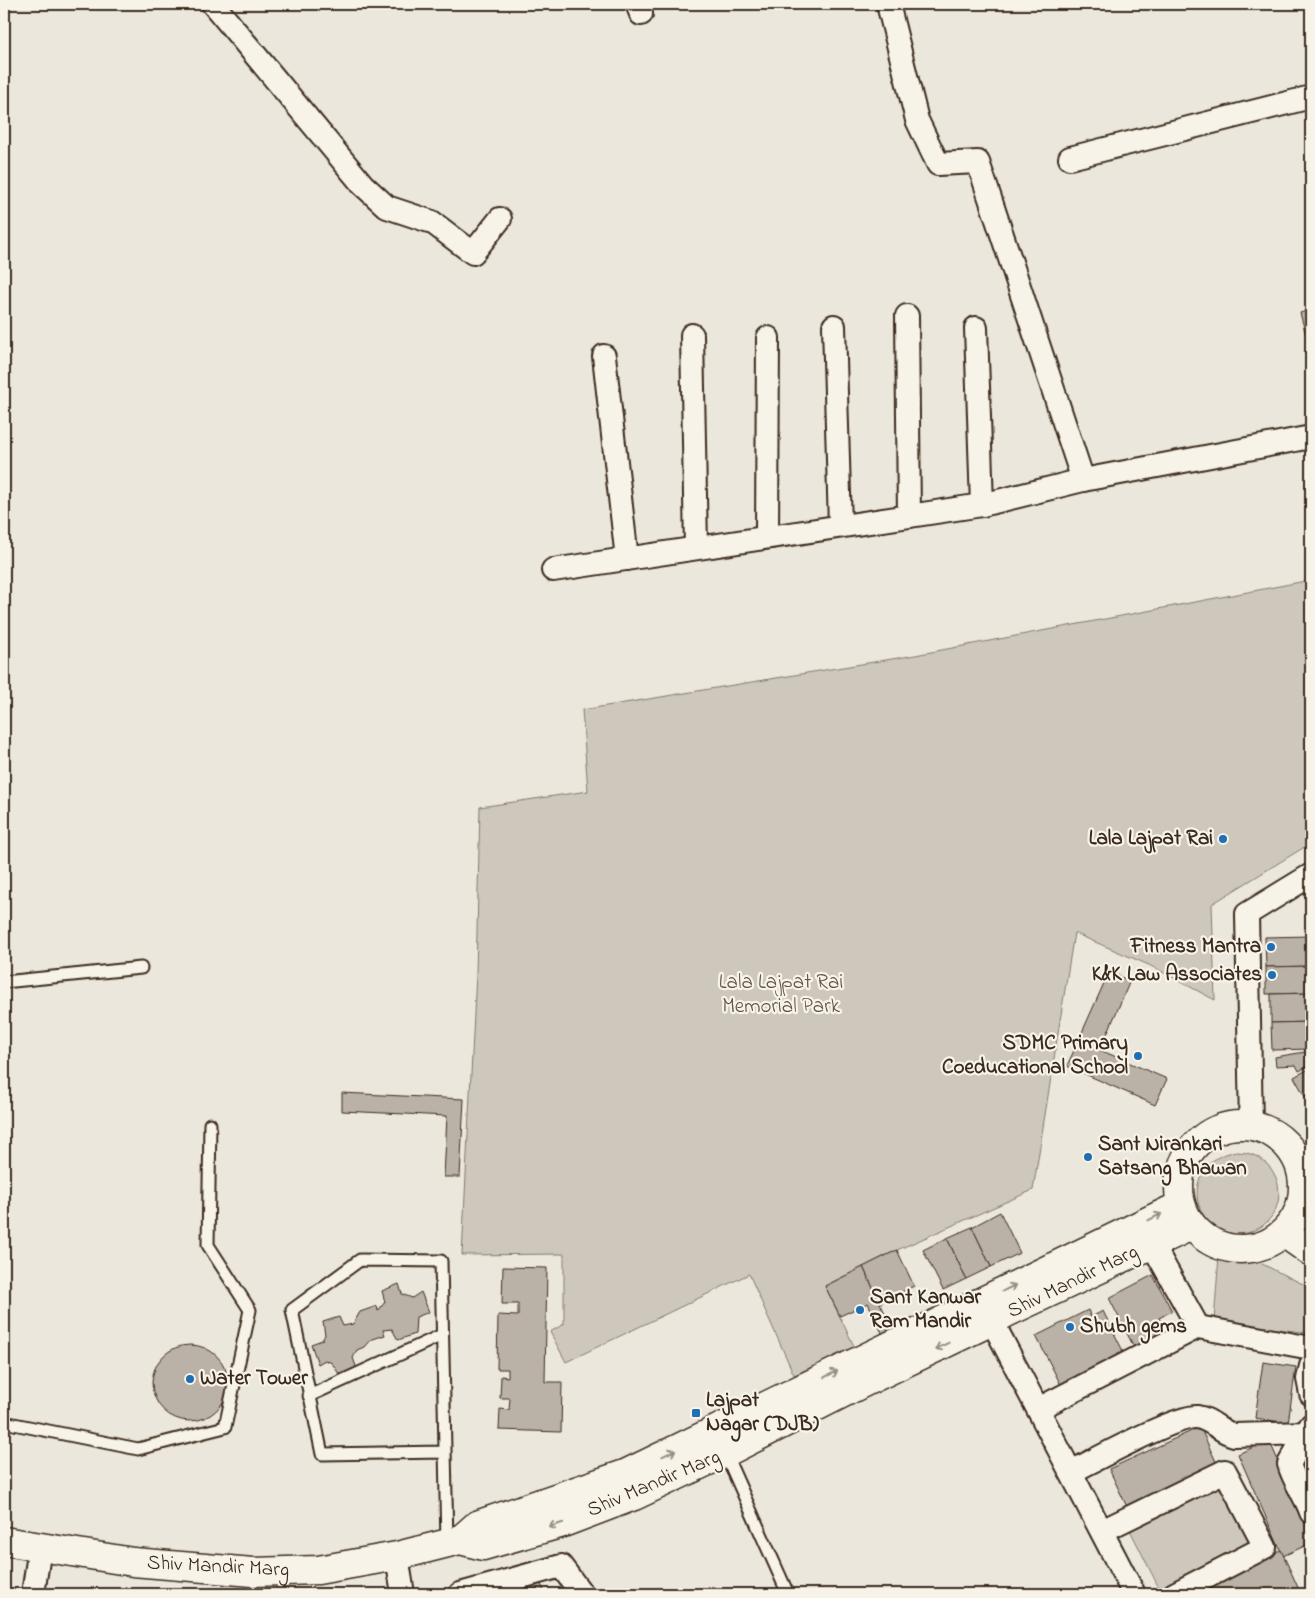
<svg xmlns="http://www.w3.org/2000/svg" width="1315" height="1598" viewBox="0 0 1315 1598" font-family="'Indie Flower',sans-serif">
  <style>
    .green { fill: #cec8bc; stroke: #84796d }
    .building { fill: #bab2a7; stroke: #3b2a1e }
    .lines { fill: none; stroke-linecap: round; stroke-linejoin: round }
    .service-casing { stroke: #3b2a1e; stroke-width: 15 }
    .minor-casing { stroke: #3b2a1e; stroke-width: 26 }
    .tertiary-casing { stroke: #3b2a1e; stroke-width: 31 }
    .service { stroke: #f7f3e8; stroke-width: 11 }
    .minor { stroke: #f7f3e8; stroke-width: 22 }
    .tertiary { stroke: #f7f3e8; stroke-width: 28 }
    .oneway { stroke: #998e83 }
    .poi-dot { fill: #1f6fb2; stroke: #f7f3e8; stroke-width: 2 }
    .labels { text-anchor: middle; dominant-baseline: central; stroke-width: 4.5; stroke-linejoin: round; paint-order: stroke }
    .poi-label { font-size: 21px; font-weight: bold; fill: #3b2a1e; stroke: #f7f3e8; text-anchor: start }
    .park-label { font-size: 21px; fill: #605246; stroke: #f7f3e8 }
    .street-label { font-size: 21px; fill: #3b2a1e; stroke: #f7f3e8 }
  </style>
  <rect width="100%" height="100%" fill="#ece7dc"/>
  <filter id="ink" filterUnits="userSpaceOnUse"><feTurbulence type="fractalNoise" baseFrequency=".02" numOctaves="2"/><feDisplacementMap in="SourceGraphic" scale="10" xChannelSelector="R" yChannelSelector="G"/><feConvolveMatrix kernelMatrix="1 2 1 2 8 2 1 2 1" color-interpolation-filters="sRGB"/></filter>
  <g filter="url(#ink)">
    <g class="green">
      <path d="M1311,580V843L1212,904L1215,1000L1149,965L1074,933L1033,1190L897,1250L825,1286L855,1348L794,1375L749,1274L566,1362L550,1332L564,1324V1254L462,1255L476,974L480,807L588,791L582,710L910,656Z"/>
      <circle cx="1238" cy="1193" r="41"/>
      <path d="M1219,1255L1256,1261L1311,1288V1333L1214,1321Z"/>
      <path d="M1219,1483L1252,1548L1162,1594L1129,1528Z"/>
    </g>
    <g class="building">
      <path d="M1311,310V353L1300,313Z"/>
      <path d="M1311,936V966L1266,967L1265,937Z"/>
      <path d="M1311,966V993L1266,994V967Z"/>
      <path d="M1109,972L1130,981L1100,1050L1167,1079L1155,1105L1067,1066Z"/>
      <path d="M1311,993V1022L1271,1023V994Z"/>
      <path d="M1311,1022V1049L1272,1050L1271,1023Z"/>
      <path d="M1311,1051V1065L1299,1071L1296,1065L1276,1066L1275,1057Z"/>
      <path d="M1311,1068V1097L1307,1100L1294,1077Z"/>
      <path d="M342,1093L464,1099L460,1177H444L447,1116L342,1111Z"/>
      <path d="M1000,1212L1020,1253L991,1267L972,1227Z"/>
      <path d="M972,1227L991,1267L966,1279L947,1238Z"/>
      <path d="M947,1238L966,1279L943,1290L923,1250Z"/>
      <path d="M897,1250L914,1286L880,1303L863,1267Z"/>
      <path d="M503,1267L547,1268L545,1382H562L561,1432L499,1430L500,1409L509,1410L510,1398H500L501,1376L508,1377V1369H497L498,1315L518,1316V1304H502Z"/>
      <path d="M863,1267L893,1330L883,1335L868,1303L840,1316L825,1286Z"/>
      <path d="M1153,1275L1172,1311L1159,1318L1168,1336L1137,1353L1109,1298Z"/>
      <path d="M399,1284L402,1294L412,1298L421,1292L429,1312L416,1317L415,1334L398,1340L392,1329L383,1330L385,1335L370,1340L364,1347L357,1350L353,1358L357,1369L339,1374L332,1363L325,1360L318,1364L311,1344L322,1340L325,1335L323,1322L339,1317L343,1326L353,1324L360,1312L377,1306L378,1311L385,1302L382,1291Z"/>
      <path d="M1088,1310L1091,1317L1103,1311L1126,1357L1063,1389L1036,1336Z"/>
      <circle cx="190" cy="1383" r="38"/>
      <path d="M1263,1362L1296,1367L1288,1423L1255,1418Z"/>
      <path d="M1200,1427L1218,1466L1127,1507L1109,1469Z"/>
      <path d="M1269,1440L1311,1535V1543L1283,1556L1238,1454Z"/>
      <path d="M1281,1550L1301,1594H1187Z"/>
      <path d="M539,1581L546,1594H512Z"/>
    </g>
    <g class="lines">
      <g class="service-casing">
        <g id="service">
          <path d="M4,982L141,968"/>
          <path d="M309,1396L442,1335"/>
          <path d="M4,1422L138,1449L225,1427L250,1310L208,1245L210,1124"/>
          <path d="M444,1452L322,1454L292,1310L360,1260L441,1261L447,1543"/>
          <path d="M725,1453L788,1594"/>
        </g>
      </g>
      <g class="minor-casing">
        <g id="minor">
          <path d="M213,4L363,185L387,207L432,222L473,253L500,219"/>
          <path d="M637,4L641,14"/>
          <path d="M888,4L917,120L938,164L978,162L1083,480"/>
          <path d="M1070,158L1311,97"/>
          <path d="M907,316L909,516"/>
          <path d="M834,326L840,526"/>
          <path d="M976,328L982,505"/>
          <path d="M692,335L696,548"/>
          <path d="M604,356L627,559"/>
          <path d="M767,537L768,338"/>
          <path d="M553,570L982,505L1083,480L1311,437"/>
          <path d="M1251,1126L1247,914L1311,875"/>
          <path d="M1152,1244L1198,1327"/>
          <path d="M992,1321L1134,1594"/>
          <path d="M1311,1366L1308,1379L1311,1394"/>
          <path d="M1038,1409L1198,1327L1311,1348"/>
          <path d="M1311,1425L1289,1464C1294,1482 1305,1495 1311,1512"/>
          <path d="M1071,1472C1093,1461 1177,1415 1197,1417C1212,1419 1220,1432 1234,1435L1307,1433"/>
          <path d="M1102,1531L1225,1471L1265,1547L1174,1594"/>
          <path d="M397,1556L403,1594"/>
          <path d="M33,1594L40,1547"/>
          <path d="M460,1594L561,1566L582,1594"/>
        </g>
      </g>
      <g class="tertiary-casing">
        <g id="tertiary">
          <circle cx="1241" cy="1187" r="62"/>
          <path d="M1284,1233L1311,1252"/>
          <path d="M460,1540L477,1525L625,1474L1181,1205"/>
          <path d="M4,1541L133,1562L253,1572L318,1570L397,1556L460,1540L483,1546L563,1523L634,1496L725,1453L863,1383L992,1321L1006,1313L1191,1226"/>
        </g>
      </g>
      <use href="#service" class="service"/>
      <use href="#minor" class="minor"/>
      <use href="#tertiary" class="tertiary"/>
    </g>
    <defs><path id="oneway-shaft" d="M-6 0H5M1.5-3L5.5 0L1.5 3" fill="none" stroke-width="1.6" stroke-linecap="round" stroke-linejoin="round" transform="scale(1.25)"/></defs>
    <g class="oneway">
      <use href="#oneway-shaft" transform="translate(1155 1217) rotate(-26)"/>
      <use href="#oneway-shaft" transform="translate(1009 1288) rotate(-26)"/>
      <use href="#oneway-shaft" transform="translate(942 1346) rotate(154)"/>
      <use href="#oneway-shaft" transform="translate(831 1374) rotate(-26)"/>
      <use href="#oneway-shaft" transform="translate(669 1453) rotate(-26)"/>
      <use href="#oneway-shaft" transform="translate(556 1525) rotate(163)"/>
    </g>
  </g>
  <g class="poi-dot">
    <circle cx="1223" cy="839" r="5"/>
    <circle cx="1271" cy="947" r="5"/>
    <circle cx="1272" cy="975" r="5"/>
    <circle cx="1138" cy="1056" r="5"/>
    <circle cx="1088" cy="1157" r="5"/>
    <circle cx="860" cy="1310" r="5"/>
    <circle cx="1070" cy="1327" r="5"/>
    <circle cx="190" cy="1379" r="5"/>
    <rect x="691" y="1408" width="10" height="10" rx="2.5"/>
  </g>
  <g class="labels">
    <g class="poi-label">
      <text x="1213" y="839" text-anchor="end">Lala Lajpat Rai</text>
      <text x="1261" y="947" text-anchor="end">Fitness Mantra</text>
      <text x="1262" y="975" text-anchor="end">K&amp;K Law Associates</text>
      <text x="1128" y="1044" text-anchor="end">SDMC Primary<tspan x="1128" dy="24">Coeducational School</tspan></text>
      <text x="1098" y="1145">Sant Nirankari<tspan x="1098" dy="24">Satsang Bhawan</tspan></text>
      <text x="870" y="1298">Sant Kanwar<tspan x="870" dy="24">Ram Mandir</tspan></text>
      <text x="1080" y="1327">Shubh gems</text>
      <text x="200" y="1379">Water Tower</text>
      <text x="706" y="1401">Lajpat<tspan x="706" dy="24">Nagar (DJB)</tspan></text>
    </g>
    <g class="park-label">
      <text x="781" y="983">Lala Lajpat Rai<tspan x="781" dy="24">Memorial Park</tspan></text>
    </g>
    <g class="street-label">
      <text transform="translate(1073 1282) rotate(-26)">Shiv Mandir Marg</text>
      <text transform="translate(654 1484) rotate(-23)">Shiv Mandir Marg</text>
      <text transform="translate(218 1567) rotate(3)">Shiv Mandir Marg</text>
    </g>
  </g>
  <rect width="1315" height="1598" fill="none" stroke="#f7f3e8" stroke-width="20"/>
  <rect x="10" y="10" width="1295" height="1578" fill="none" stroke="#3b2a1e" stroke-width="2" filter="url(#ink)"/>
</svg>
